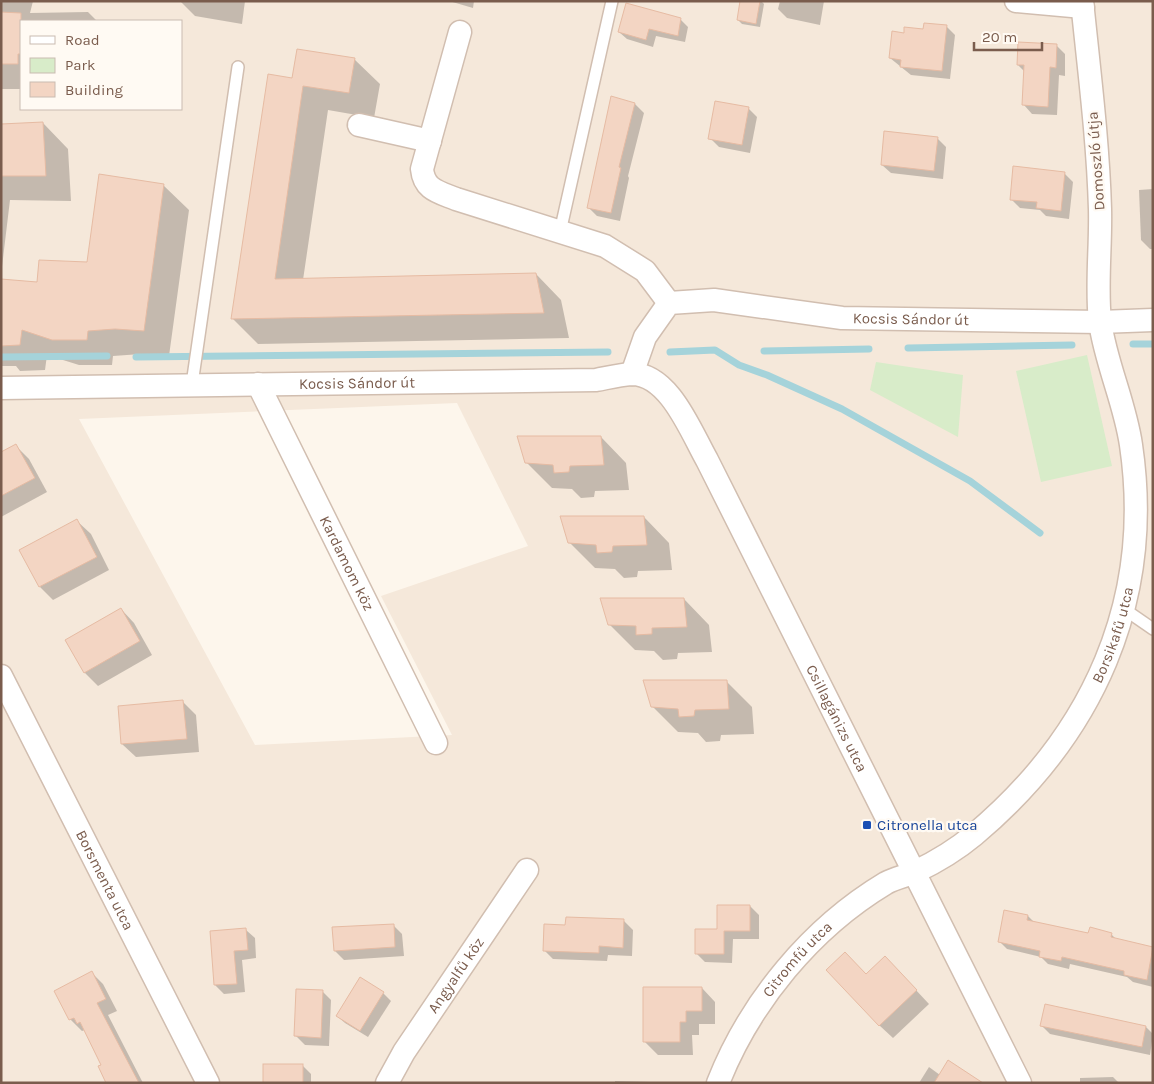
<svg xmlns="http://www.w3.org/2000/svg" width="1154" height="1084" viewBox="0 0 1154 1084" font-family="Karla,sans-serif">
  <style>
    .residential { fill: #f5e8da; fill-rule: evenodd }
    .green { fill: #d8ecc9 }
    .shadow { fill: #0003 }
    .lines { fill: none; stroke-linecap: round; stroke-linejoin: round }
    .stream { stroke: #a5d3da; stroke-width: 7 }
    .building { fill: #f3d5c3; stroke: #e6bba3 }
    .lane-casing { stroke: #d1beb0; stroke-width: 14 }
    .street-casing { stroke: #d1beb0; stroke-width: 25 }
    .lane { stroke: #fff; stroke-width: 11 }
    .street { stroke: #fff; stroke-width: 22 }
    .transit-dot { fill: #1a4fb4; stroke: #fffaf3; stroke-width: 2 }
    .labels { text-anchor: middle; dominant-baseline: central; stroke-width: 4.5; stroke-linejoin: round; paint-order: stroke }
    .street-label { font-size: 15px; fill: #7a5c4d; stroke: #fffaf3 }
    .transit-label { font-size: 15px; fill: #164399; stroke: #fffaf3; text-anchor: start }
  </style>
  <rect width="100%" height="100%" fill="#fdf6ec"/>
  <path class="residential" d="M1,1H1153V1083H1ZM21,21H181V109H21ZM457,403L528,546L381,596L452,735L255,745L79,419Z"/>
  <g class="green">
    <path d="M1087,355L1112,466L1041,482L1016,371Z"/>
    <path d="M876,362L963,375L958,437L870,390Z"/>
  </g>
  <g class="shadow">
    <path d="M1,1H33L30,13L88,12L97,21H21V89H1Z"/>
    <path d="M180,1H245L242,24L195,16Z"/>
    <path d="M449,1H474L473,8Z"/>
    <path d="M742,1H761L764,4L760,27L742,24L738,20Z"/>
    <path d="M780,1H824L820,25L787,18L778,9Z"/>
    <path d="M627,4L681,20L688,27L685,42L656,36L653,47L627,39L619,32Z"/>
    <path d="M946,26L955,35L950,79L911,75L890,58L905,34Z"/>
    <path d="M1056,45L1065,54V76L1059,75L1057,115L1032,114L1024,105L1025,72L1018,65Z"/>
    <path d="M354,59L380,84L374,118L328,110L303,280L536,274L561,300L569,338L258,344L232,318L293,79Z"/>
    <path d="M612,98L635,104L644,113L628,176L629,178L620,221L597,216L588,207Z"/>
    <path d="M748,108L757,117L750,153L719,147L710,138Z"/>
    <path d="M43,123L68,149L71,201L10,200L1,275V126Z"/>
    <path d="M937,138L946,147L943,179L891,173L882,165Z"/>
    <path d="M1064,173L1073,182L1069,219L1046,216L1040,210L1020,208L1011,199Z"/>
    <path d="M163,185L189,210L169,356L141,354L113,356L112,365H79L47,355L45,370L20,371L16,366H1V280L38,283L88,263Z"/>
    <path d="M1153,189V249H1150L1141,240L1139,190Z"/>
    <path d="M601,437L626,463L629,490L595,491L594,497L581,498L572,489L552,488L526,462Z"/>
    <path d="M16,446L29,459L47,492L1,517V453Z"/>
    <path d="M644,517L669,543L672,570L638,571L637,577L624,578L615,569L595,568L569,542Z"/>
    <path d="M77,521L91,534L109,570L53,600L40,587Z"/>
    <path d="M684,599L709,625L712,652L678,653L677,659L663,660L654,651L635,650L609,624Z"/>
    <path d="M121,609L134,623L152,655L98,686L85,673L66,641Z"/>
    <path d="M726,681L752,707L754,734L721,735L720,741L706,742L698,733L678,732L652,706Z"/>
    <path d="M182,701L196,715L199,752L136,757L122,744Z"/>
    <path d="M750,906L759,915V939H733L732,963L705,962L696,953L718,931Z"/>
    <path d="M1028,916L1034,922L1089,934H1111L1117,940L1153,948V987L1133,982L1127,977L1070,964L1069,969L1048,964L1041,957L1007,949L999,941Z"/>
    <path d="M624,921L633,930L632,956L608,955L607,961L553,959L544,950L567,926Z"/>
    <path d="M393,925L402,934L404,956L344,960L335,951Z"/>
    <path d="M246,930L255,938L256,958L242,960L245,992L224,994L215,985Z"/>
    <path d="M898,971L929,1004L893,1038L879,1025L866,975Z"/>
    <path d="M92,973L103,984L117,1011L108,1015L143,1083H107L102,1065L85,1030L82,1031L70,1019Z"/>
    <path d="M702,988L715,1002V1024H699V1035H692L693,1055H658L644,1041Z"/>
    <path d="M322,991L331,1000L329,1046L305,1045L296,1036Z"/>
    <path d="M383,993L391,1001L368,1037L345,1023L337,1016Z"/>
    <path d="M1041,1025L1146,1027L1153,1034L1150,1055L1050,1034Z"/>
    <path d="M302,1065L311,1074V1083H264Z"/>
    <path d="M929,1067L940,1075L977,1083H919Z"/>
    <path d="M1113,1077L1119,1083H1080V1078Z"/>
    <path d="M615,1081L651,1082V1083H615Z"/>
  </g>
  <g class="lines">
    <g class="stream">
      <path d="M1133,344H1153"/>
      <path d="M908,348L1072,345"/>
      <path d="M764,351L869,349"/>
      <path d="M670,352L715,350L739,365L767,375L842,409L970,481L1040,533"/>
      <path d="M1,357L107,356"/>
      <path d="M136,357L608,352"/>
    </g>
  </g>
  <g class="building">
    <path d="M740,1H760L756,24L737,20Z"/>
    <path d="M626,3L681,18L678,36L649,29L646,40L618,32Z"/>
    <path d="M1,12L21,13V54H18V64H1Z"/>
    <path d="M924,23L947,25L942,71L900,67L901,60L889,58L892,31L904,33V27L923,29Z"/>
    <path d="M1018,42L1057,44L1056,68L1050,67L1048,107L1022,105L1024,65H1017Z"/>
    <path d="M297,49L355,58L349,93L303,86L275,279L536,273L544,313L231,319L268,74L292,78Z"/>
    <path d="M611,96L635,103L619,167L621,168L611,213L587,208Z"/>
    <path d="M715,101L749,107L742,145L708,139Z"/>
    <path d="M43,122L46,176H1V124Z"/>
    <path d="M884,131L938,137L934,171L881,165Z"/>
    <path d="M1013,166L1065,172L1061,211L1036,208L1037,202L1010,200Z"/>
    <path d="M99,174L164,184L144,331L115,329L88,331L87,340H52L22,330L20,345L1,346V279L37,282L39,260L87,262Z"/>
    <path d="M517,436H601L604,465L570,466L569,472L554,473L553,465L525,463Z"/>
    <path d="M16,444L35,478L1,496V452Z"/>
    <path d="M560,516H644L647,545L613,546L612,552L597,553L596,545L568,543Z"/>
    <path d="M77,519L97,557L39,587L19,550Z"/>
    <path d="M600,598H684L687,627L652,628V634L636,635V626L608,625Z"/>
    <path d="M121,608L140,641L84,673L65,640Z"/>
    <path d="M643,680H727L729,709L695,710L694,716L679,717L678,709L651,707Z"/>
    <path d="M183,700L187,739L121,744L118,706Z"/>
    <path d="M717,905H750V931H724V954H695V929H717Z"/>
    <path d="M1004,910L1028,915L1027,920L1088,933L1090,927L1112,933L1111,937L1153,947L1147,980L1124,975V971L1062,957L1061,961L1039,957L1040,951L998,942Z"/>
    <path d="M566,917L624,919L623,948L599,946V953L543,951L544,924L565,925Z"/>
    <path d="M394,924L395,947L334,951L332,927Z"/>
    <path d="M246,928L248,950L234,951L237,984L214,985L210,931Z"/>
    <path d="M845,952L866,974L885,956L917,990L879,1026L826,970Z"/>
    <path d="M92,971L106,999L97,1003L139,1083H106L98,1066L101,1065L80,1022L77,1024L74,1018L69,1020L54,991Z"/>
    <path d="M360,977L384,992L360,1031L336,1016Z"/>
    <path d="M643,987H702V1011H686V1022H680V1042H643Z"/>
    <path d="M296,989L323,990L321,1038L294,1036Z"/>
    <path d="M1045,1004L1146,1026L1142,1047L1040,1026Z"/>
    <path d="M948,1060L983,1083H934Z"/>
    <rect x="263" y="1064" width="40" height="19"/>
  </g>
  <g class="lines">
    <g class="lane-casing">
      <g id="lane">
        <path d="M560,232L612,1"/>
        <path d="M192,384L238,67"/>
        <path d="M1124,609L1153,629"/>
      </g>
    </g>
    <g class="street-casing">
      <g id="street">
        <path d="M1016,1L1083,7"/>
        <path d="M460,32L422,169C424,190 439,192 456,199L605,246L645,271L669,303"/>
        <path d="M359,125L430,141"/>
        <path id="s1" d="M632,374L645,337L669,303L714,300L842,318L1100,322L1153,320"/>
        <path id="s2" d="M258,384L436,743"/>
        <path id="s3" d="M1,388L596,380C607,378 619,375 631,374C669,373 691,432 707,460L1020,1083"/>
        <path id="s4" d="M1,676L208,1083"/>
        <path id="s5" d="M387,1083L404,1052L527,870"/>
        <path id="s6" d="M718,1083C750,1002 811,928 886,883C895,878 906,876 915,872C936,862 956,850 974,835C1093,735 1154,601 1131,445C1125,403 1106,364 1100,322C1096,285 1101,247 1100,209C1098,140 1089,70 1082,1"/>
      </g>
    </g>
    <use href="#lane" class="lane"/>
    <use href="#street" class="street"/>
  </g>
  <rect class="transit-dot" x="862" y="820" width="10" height="10" rx="2.5"/>
  <g class="labels">
    <g class="street-label">
      <text transform="translate(1096 161) rotate(-94)">Domoszló útja</text>
      <text stroke="none"><textPath href="#s1" startOffset="324">Kocsis Sándor út</textPath></text>
      <text stroke="none"><textPath href="#s3" startOffset="356">Kocsis Sándor út</textPath></text>
      <text stroke="none"><textPath href="#s2" startOffset="200">Kardamom köz</textPath></text>
      <text stroke="none"><textPath href="#s6" startOffset="614">Borsikafű utca</textPath></text>
      <text stroke="none"><textPath href="#s3" startOffset="1040">Csillagánizs utca</textPath></text>
      <text stroke="none"><textPath href="#s4" startOffset="229">Borsmenta utca</textPath></text>
      <text stroke="none"><textPath href="#s6" startOffset="148">Citromfű utca</textPath></text>
      <text stroke="none"><textPath href="#s5" startOffset="128">Angyalfű köz</textPath></text>
    </g>
    <g class="transit-label">
      <text x="877" y="825">Citronella utca</text>
    </g>
  </g>
  <rect width="1154" height="1084" fill="none" stroke="#7a5c4d" stroke-width="5"/>
  <rect x="20" y="20" width="162" height="90" fill="#fffaf3" stroke="#cabbb1"/>
  <rect x="30" y="36" width="25" height="8" fill="#ffffff" stroke="#cabbb1"/>
  <text x="65" y="45" font-size="15" fill="#7a5c4d">Road</text>
  <rect x="30" y="58" width="25" height="15" fill="#d8ecc9" stroke="#cabbb1"/>
  <text x="65" y="70" font-size="15" fill="#7a5c4d">Park</text>
  <rect x="30" y="82" width="25" height="15" fill="#f3d5c3" stroke="#cabbb1"/>
  <text x="65" y="95" font-size="15" fill="#7a5c4d">Building</text>
  <path d="M974 42v8h68v-8" fill="none" stroke="#7a5c4d" stroke-width="2.5"/>
  <text x="982" y="42" font-size="15" fill="#7a5c4d" stroke="#fffaf3" stroke-width="4" paint-order="stroke">20 m</text>
</svg>
